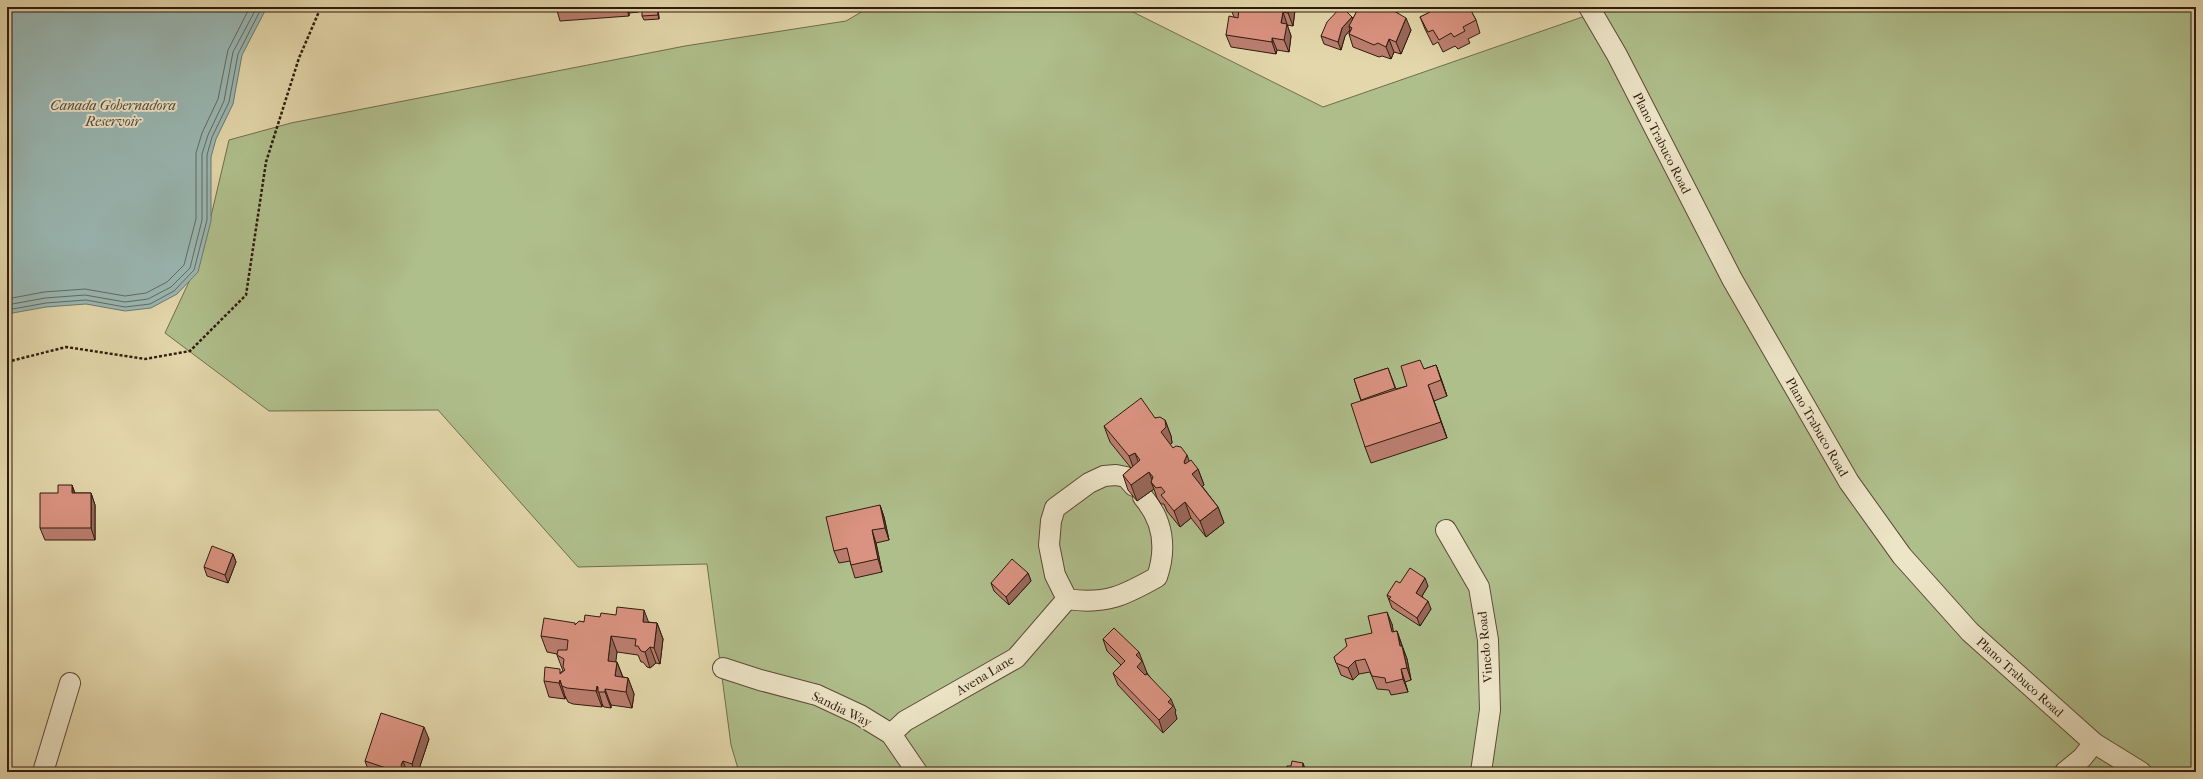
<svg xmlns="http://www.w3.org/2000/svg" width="2203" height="779" viewBox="0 0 2203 779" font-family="'IM FELL French Canon',serif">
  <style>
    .green { fill: #afbf8c; stroke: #706d4d }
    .water { fill: #99b7b3; stroke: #6f7971 }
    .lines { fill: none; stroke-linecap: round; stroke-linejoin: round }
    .shore { stroke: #656960; stroke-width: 1 }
    .minor-casing { stroke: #5e4a35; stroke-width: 22 }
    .path { stroke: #311b0e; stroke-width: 2.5; stroke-dasharray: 3 2; stroke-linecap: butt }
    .minor { stroke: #ede5c8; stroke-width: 20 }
    .wall { fill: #bb7e6f; stroke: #311b0e }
    .shaded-wall { fill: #99675a; stroke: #311b0e }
    .building { fill: #da9381; stroke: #311b0e }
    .labels { text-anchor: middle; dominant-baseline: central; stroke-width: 4; stroke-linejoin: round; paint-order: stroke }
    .street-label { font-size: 13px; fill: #311b0e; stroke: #ede5c8 }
    .water-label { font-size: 14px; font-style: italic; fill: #504a40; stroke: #ede5c8 }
  </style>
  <rect width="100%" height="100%" fill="#e3d7ab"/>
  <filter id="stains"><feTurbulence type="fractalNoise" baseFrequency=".005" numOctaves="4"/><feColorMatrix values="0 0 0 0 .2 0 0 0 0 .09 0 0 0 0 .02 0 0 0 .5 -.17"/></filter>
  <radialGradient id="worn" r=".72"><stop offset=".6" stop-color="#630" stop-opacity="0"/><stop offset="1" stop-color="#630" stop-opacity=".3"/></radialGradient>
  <path class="green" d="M870,7H1123L1323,107L1591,14V7H2196V772H739L731,745L707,564L578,567L438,410L269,411L165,333L202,254L229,140L291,123L685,46L846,21Z"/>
  <path class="water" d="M7,7H267L242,55L233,104L216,139L211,157V221L198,272L177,294L151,308L125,311L86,304L46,307L7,314Z"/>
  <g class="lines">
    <g class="shore">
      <path d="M7,299L44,292L85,289L125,296L146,293L167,282L184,265L196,219V153L202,133L218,99L228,50L250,7"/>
      <path d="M7,305L45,298L85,295L125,302L148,299L171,287L190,268L202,220V154L208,135L224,101L233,52L257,7"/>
      <path d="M7,310L46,303L86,300L125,307L150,304L174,291L194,270L207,220V155L212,137L229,102L238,54L262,7"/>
    </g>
    <g class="minor-casing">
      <g id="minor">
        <path d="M1589,7L1617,55L1732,279L1849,482L1902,556L1970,632L2094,743L2141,772"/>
        <path d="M1134,486L1126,477L1116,475L1104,476L1089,483L1055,508L1051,521L1049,545L1055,575L1067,599C1106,605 1125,595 1157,577C1167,548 1163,520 1143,497"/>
        <path d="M1446,530L1479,587L1488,640L1490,710L1481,772"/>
        <path d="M723,668L760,680L817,695L860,715L891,734L917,772"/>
        <path d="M891,734L905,721L1016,658L1067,599"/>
        <path d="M43,772L70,683"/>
        <path d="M2065,772L2082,758L2094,743"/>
      </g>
    </g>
    <path class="path" d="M7,362L66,347L145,359L190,351L246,295L266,162L299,58L321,7"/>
    <use href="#minor" class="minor"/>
  </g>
  <g class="wall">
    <path d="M424,7H436L435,10L426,11Z"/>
    <path d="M556,7H639V12L629,13V16L560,21Z"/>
    <path d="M658,7L659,19L644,20L642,16Z"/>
    <path d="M1230,7H1294L1295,10L1293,26L1287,25L1291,36L1289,52L1277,50L1276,54L1231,47L1226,35L1234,17Z"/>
    <path d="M1355,7H1399L1397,12L1411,30L1401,54L1394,52L1391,59L1382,56L1379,57L1353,47L1349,34L1350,31V30L1345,36L1341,50L1324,44L1321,36L1352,17L1353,19L1357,11Z"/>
    <path d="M1427,7H1469L1476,20L1480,33L1468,39L1470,43L1458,49L1455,46L1443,52L1438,42L1433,45L1425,29L1420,17L1429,13Z"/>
    <path d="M1479,7H1492L1482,12Z"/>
    <path d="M1436,365L1447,396L1434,401L1447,438L1371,463L1365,447L1361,401L1354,379L1388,368L1396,389L1407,386L1424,369Z"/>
    <path d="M1155,418L1165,420L1171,436L1172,443L1170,445L1173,448L1189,461L1198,469L1204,485L1202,486L1218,507L1224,523L1206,537L1191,518L1180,527L1167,511L1164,504H1161L1157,498L1154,489L1137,501L1128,490L1123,475L1131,468L1110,442L1104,426Z"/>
    <path d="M72,485L75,493H91L95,505V540H45L40,528Z"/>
    <path d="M880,505L884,517L889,540L876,543L882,572L855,578L851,565L850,561L839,563L834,551Z"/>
    <path d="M233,554L236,562L228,583L207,576L204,567Z"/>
    <path d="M1028,573L1031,581L1009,605L994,591L991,583Z"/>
    <path d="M1400,583L1428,586L1422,596L1431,609L1420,626L1392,608L1387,595Z"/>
    <path d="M584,622H648L657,623L663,639L660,664L656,663L650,668L647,667L643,662H641L638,655L617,652L615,662H617L623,677L628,678L634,694L632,708L611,705V708L604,707L602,704V707L573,704L568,702L565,696V699L549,697L544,681L563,671L557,655V654L547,652L541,636L576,624Z"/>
    <path d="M1392,624L1393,632L1397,631L1407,659L1411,680L1405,682L1408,692L1391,695L1389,690L1377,689L1370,672L1359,674L1353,680L1341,675L1334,657L1372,633Z"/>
    <path d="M1103,639L1141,660L1142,661L1147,673L1176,711L1175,712L1177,719L1163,733L1118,685L1113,673L1121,665L1107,651Z"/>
    <path d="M429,739L418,772H369L365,761Z"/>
  </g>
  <g class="shaded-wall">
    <path d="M626,7H627L629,13V16Z"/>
    <path d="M657,7H658L659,19L658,15Z"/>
    <path d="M1289,7H1294L1295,10L1293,26L1288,13Z"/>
    <path d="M1390,7H1399L1394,20L1389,8Z"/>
    <path d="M1283,12L1291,36L1289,52L1284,40L1281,23Z"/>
    <path d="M1352,17L1355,25L1352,28L1349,26L1350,30L1345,36L1341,50L1338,42L1342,28Z"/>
    <path d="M1406,18L1411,30L1401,54L1396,42Z"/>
    <path d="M1272,38L1277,50L1276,54L1272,42Z"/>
    <path d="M1389,39L1394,52L1391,59L1386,47Z"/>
    <path d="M1436,365L1442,381L1447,396L1441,380Z"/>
    <path d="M1428,385L1434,401L1447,438L1441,422Z"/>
    <path d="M1165,420L1171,436L1172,443L1166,448L1161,432Z"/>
    <path d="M1135,453L1141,469L1135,472L1129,456Z"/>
    <path d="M1187,455L1193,471L1184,462Z"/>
    <path d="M1198,469L1204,485L1198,490L1192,474Z"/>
    <path d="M1149,472L1155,487L1151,482L1154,489L1137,501L1131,485Z"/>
    <path d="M72,485L76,497L72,493Z"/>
    <path d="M91,493L95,505V540L91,528Z"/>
    <path d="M1185,502L1191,518L1180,527L1174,511Z"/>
    <path d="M880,505L884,517L889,540L885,528Z"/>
    <path d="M1218,507L1224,523L1206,537L1200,521Z"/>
    <path d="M872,530L876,543L882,572L878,559Z"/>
    <path d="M233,554L236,562L228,583L225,575Z"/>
    <path d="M1028,573L1031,581L1009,605L1006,597Z"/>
    <path d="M1425,578L1428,586L1419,601L1416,593Z"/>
    <path d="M1428,601L1431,609L1420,626L1417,618Z"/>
    <path d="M644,610L650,626L643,622Z"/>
    <path d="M1387,612L1392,624L1396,645L1392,632Z"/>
    <path d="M657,623L663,639L660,664L654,648Z"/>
    <path d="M1397,631L1401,643L1405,658L1400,646Z"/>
    <path d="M611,636L617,652L614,677L608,661Z"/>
    <path d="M1402,646L1407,659L1411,680L1407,668Z"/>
    <path d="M650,647L656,663L650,668L645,652Z"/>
    <path d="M1139,652L1147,673L1141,679L1137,667L1136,655Z"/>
    <path d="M1355,661L1359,674L1353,680L1348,668Z"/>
    <path d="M617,662L623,678L621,692L615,676Z"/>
    <path d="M1401,669L1405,682L1408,692L1403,679Z"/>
    <path d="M628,678L634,694L632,708L626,692Z"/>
    <path d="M560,680L565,696V699L559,683Z"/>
    <path d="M597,686L602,703V707L596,691Z"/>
    <path d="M605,689L611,705V708L605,692Z"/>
    <path d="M1171,699L1176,711L1175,712L1177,719L1163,733L1159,720L1168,702Z"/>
    <path d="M424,727L429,739L418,772H415L412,764Z"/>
    <path d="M403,761L407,772H404L401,765Z"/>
    <path d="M1303,763L1306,771V772H1303Z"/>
  </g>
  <g class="building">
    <path d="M556,7H578L556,9Z"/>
    <path d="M642,7H657L658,15L642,16Z"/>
    <path d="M1230,7H1289L1288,13L1283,12L1281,23L1287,24L1284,40L1272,38V42L1226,35L1229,16L1238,18L1239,9Z"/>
    <path d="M1341,7H1342L1352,17L1342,28L1338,42L1321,36L1327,22Z"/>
    <path d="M1359,7H1390L1389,8L1406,18L1396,42L1389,39L1386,47L1378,43L1374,45L1349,34L1352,28L1349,26Z"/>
    <path d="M1427,7H1469L1476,20L1463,27L1465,31L1454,37L1451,33L1439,40L1433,30L1428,32L1420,17L1430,12Z"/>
    <path d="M1420,360L1424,369L1436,365L1441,380L1428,385L1441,422L1365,447L1351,404L1407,386L1401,366Z"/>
    <path d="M1388,368L1395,388L1361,400L1354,379Z"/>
    <path d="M1141,398L1155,418L1160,417L1165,420L1166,427L1161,432L1173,448L1176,446L1181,447L1187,455L1184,462L1185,464L1191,460L1198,469L1192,474L1218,507L1200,521L1185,502L1174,511L1161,495L1165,492L1161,487L1156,488L1151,482L1153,477L1149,472L1131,485L1123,475L1140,460L1135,453L1129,456L1104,426Z"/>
    <path d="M58,485H72V493H91V528H40V493H58Z"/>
    <path d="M880,505L885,528L872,530L878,559L851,565L847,548L834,551L826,517Z"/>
    <path d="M212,546L233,554L225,575L204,567Z"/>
    <path d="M1012,559L1028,573L1006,597L991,583Z"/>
    <path d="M1410,568L1425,578L1416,593L1428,601L1417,618L1389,599L1391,597L1387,595L1396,581L1400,583Z"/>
    <path d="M617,607L644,610L643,622L657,623L654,648L650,647L645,652L641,651L638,646H635L636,639L611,636L608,661L617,662L615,676L628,678L626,692L605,689V692H598V687L597,686L596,691L567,688L562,686L560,680L559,683L544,681L545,667L560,669V674L565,670L563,667L564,659L557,655L558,650H567L568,640L541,636L544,618L575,623V625L579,621L584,622L585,615L600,617L601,613L616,615Z"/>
    <path d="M1387,612L1392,632L1397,631L1400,646H1402L1407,668L1401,669L1403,679L1386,683L1385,678L1372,676L1365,659L1355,661L1348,668L1336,663L1334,657L1347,646L1345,639L1372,633L1368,616Z"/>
    <path d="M1114,628L1139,652L1136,655L1142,661L1137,667L1145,675L1147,674L1171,699L1168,702L1173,706L1159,720L1113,673L1125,661L1103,639Z"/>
    <path d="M381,713L424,727L412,764L403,761L401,765L405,772H385L386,768L365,761Z"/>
    <path d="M1292,761L1303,763L1302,771L1309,772H1286L1287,766H1291Z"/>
  </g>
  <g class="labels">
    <g class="street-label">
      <text transform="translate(1662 143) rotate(63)">Plano Trabuco Road</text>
      <text transform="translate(1817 427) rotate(60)">Plano Trabuco Road</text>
      <text transform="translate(1485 647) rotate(-95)">Vinedo Road</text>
      <text transform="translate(985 675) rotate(-31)">Avena Lane</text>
      <text transform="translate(2020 677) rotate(42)">Plano Trabuco Road</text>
      <text transform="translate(842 709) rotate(26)">Sandia Way</text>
    </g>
    <g class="water-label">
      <text x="113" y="105">Canada Gobernadora<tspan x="113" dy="16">Reservoir</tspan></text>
    </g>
  </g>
  <rect width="2203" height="779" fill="none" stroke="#e3d7ab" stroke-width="24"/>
  <rect x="8" y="8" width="2187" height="763" fill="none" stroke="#311b0e" stroke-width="2"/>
  <rect x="12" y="12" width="2179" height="755" fill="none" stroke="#311b0e"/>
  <rect width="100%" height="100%" filter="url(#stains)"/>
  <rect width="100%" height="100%" fill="url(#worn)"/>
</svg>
